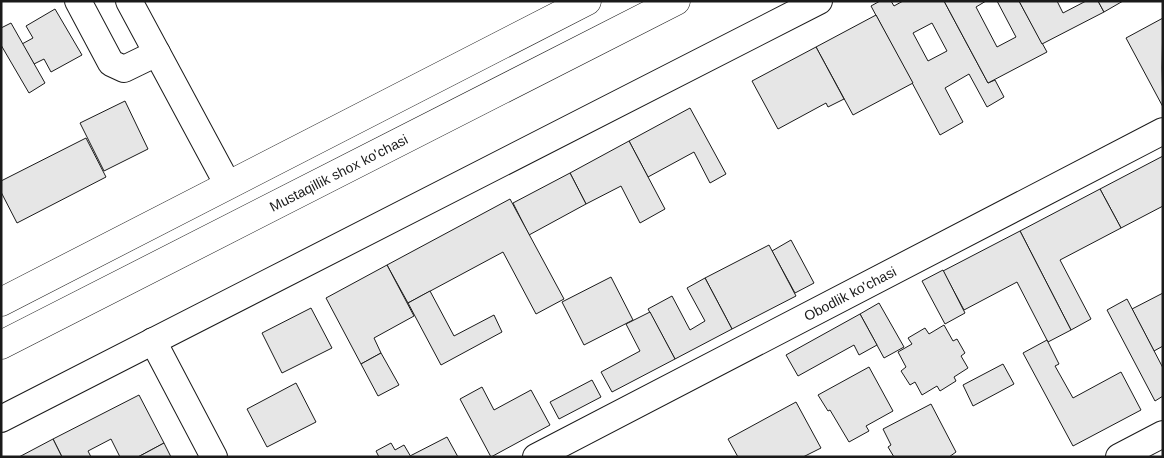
<svg xmlns="http://www.w3.org/2000/svg" width="1164" height="458" viewBox="0 0 1164 458" font-family="Arial,sans-serif">
  <style>
    .building { fill: #e6e6e6; stroke: #1a1a1a; fill-rule: evenodd }
    .lines { fill: none; stroke-linecap: round; stroke-linejoin: round }
    .minor-casing { stroke: #1a1a1a; stroke-width: 28 }
    .major-casing { stroke: #1a1a1a; stroke-width: 29 }
    .minor { stroke: #fff; stroke-width: 26 }
    .major { stroke: #fff; stroke-width: 28 }
    .labels { text-anchor: middle; dominant-baseline: central; stroke-width: 4; stroke-linejoin: round; paint-order: stroke }
    .street-label { font-size: 14px; fill: #1a1a1a; stroke: #fff }
  </style>
  <rect width="100%" height="100%" fill="#fff"/>
  <g class="building">
    <path d="M880,1H891L894,6L903,1H944L988,83L995,80L1004,97L987,107L969,74L945,88L963,122L940,135L871,6ZM932,23L947,51L928,61L913,33Z"/>
    <path d="M944,1H986L976,7L997,47L1016,37L997,1H1019L1047,52L988,83Z"/>
    <path d="M1019,1H1057L1063,13L1086,1H1098L1104,12L1042,44Z"/>
    <path d="M1098,1H1123L1104,12Z"/>
    <path d="M55,9L82,55L51,72L44,59L34,64L22,44L33,38L26,26Z"/>
    <path d="M876,15L913,83L853,115L816,47Z"/>
    <path d="M1163,18L1162,68L1163,107L1126,38Z"/>
    <path d="M11,23L45,83L29,93L1,45V28Z"/>
    <path d="M816,47L844,99L828,107L826,103L778,129L752,81Z"/>
    <path d="M125,101L148,149L104,171L80,123Z"/>
    <path d="M690,108L726,174L710,183L694,152L648,177L629,141Z"/>
    <path d="M86,138L106,177L17,223L1,192V181Z"/>
    <path d="M629,141L665,209L640,223L621,186L586,204L570,173Z"/>
    <path d="M1163,156V206L1121,228L1100,189Z"/>
    <path d="M570,173L586,204L529,235L513,203Z"/>
    <path d="M1100,189L1121,228L1060,260L1091,319L1071,330L1020,231Z"/>
    <path d="M510,199L564,299L536,314L503,252L408,303L387,265Z"/>
    <path d="M1020,231L1071,330L1048,342L1017,282L964,310L943,271Z"/>
    <path d="M791,240L814,283L795,293L772,251Z"/>
    <path d="M769,245L796,296L732,329L705,278Z"/>
    <path d="M387,265L414,316L374,338L381,353L361,364L326,298Z"/>
    <path d="M943,270L965,313L945,324L922,281Z"/>
    <path d="M611,277L633,320L584,345L562,302Z"/>
    <path d="M705,278L732,329L675,359L648,309L672,296L690,330L705,321L687,288Z"/>
    <path d="M430,291L454,336L494,315L502,332L441,365L408,303Z"/>
    <path d="M1163,293V346L1154,351L1132,309Z"/>
    <path d="M1127,299L1163,368V396L1155,401L1107,310Z"/>
    <path d="M879,303L904,347L884,358L860,314Z"/>
    <path d="M311,308L332,348L282,373L262,333Z"/>
    <path d="M650,312L675,359L612,392L601,372L640,351L626,324Z"/>
    <path d="M860,314L877,345L859,355L854,345L798,376L786,355Z"/>
    <path d="M944,325L953,341L957,339L965,353L961,356L968,368L954,377L956,381L940,391L937,386L922,395L915,382L910,385L901,371L906,367L898,352L912,344L908,338L925,328L929,334Z"/>
    <path d="M1047,340L1059,364L1055,366L1073,398L1121,372L1141,410L1073,446L1023,353Z"/>
    <path d="M381,353L399,385L378,396L361,364Z"/>
    <path d="M1003,364L1014,384L973,406L963,385Z"/>
    <path d="M869,367L893,411L866,426L869,431L849,442L830,410L828,411L818,395Z"/>
    <path d="M592,380L601,397L559,419L550,402Z"/>
    <path d="M296,383L316,422L267,447L247,409Z"/>
    <path d="M482,387L494,410L531,390L550,425L491,457L460,399Z"/>
    <path d="M139,395L164,443L138,457H120L111,439L88,451L91,457H62L53,439Z"/>
    <path d="M796,402L821,448L803,457H738L728,439Z"/>
    <path d="M931,404L956,452L949,457H894L888,447L891,445L883,429Z"/>
    <path d="M447,437L458,457H411L410,456Z"/>
    <path d="M53,439L62,457H19Z"/>
    <path d="M164,443L171,457H138Z"/>
    <path d="M391,443L395,450L404,445L411,457H379L376,451Z"/>
  </g>
  <g class="lines">
    <g class="minor-casing">
      <g id="minor">
        <path d="M78,1L111,63L124,69L157,53"/>
        <path d="M129,1L228,185"/>
        <path d="M153,341L214,457"/>
        <path d="M1,419L819,1"/>
        <path id="s1" d="M536,457L1163,131"/>
        <path d="M1119,457L1163,434"/>
      </g>
    </g>
    <g class="major-casing">
      <g id="major">
        <path d="M1,302L587,1"/>
        <path id="s2" d="M1,345L676,1"/>
      </g>
    </g>
    <use href="#minor" class="minor"/>
    <use href="#major" class="major"/>
  </g>
  <g class="labels">
    <g class="street-label">
      <text stroke="none"><textPath href="#s2" startOffset="379">Mustaqillik shox ko'chasi</textPath></text>
      <text stroke="none"><textPath href="#s1" startOffset="354">Obodlik ko'chasi</textPath></text>
    </g>
  </g>
  <rect width="1164" height="458" fill="none" stroke="#1a1a1a" stroke-width="5"/>
</svg>
